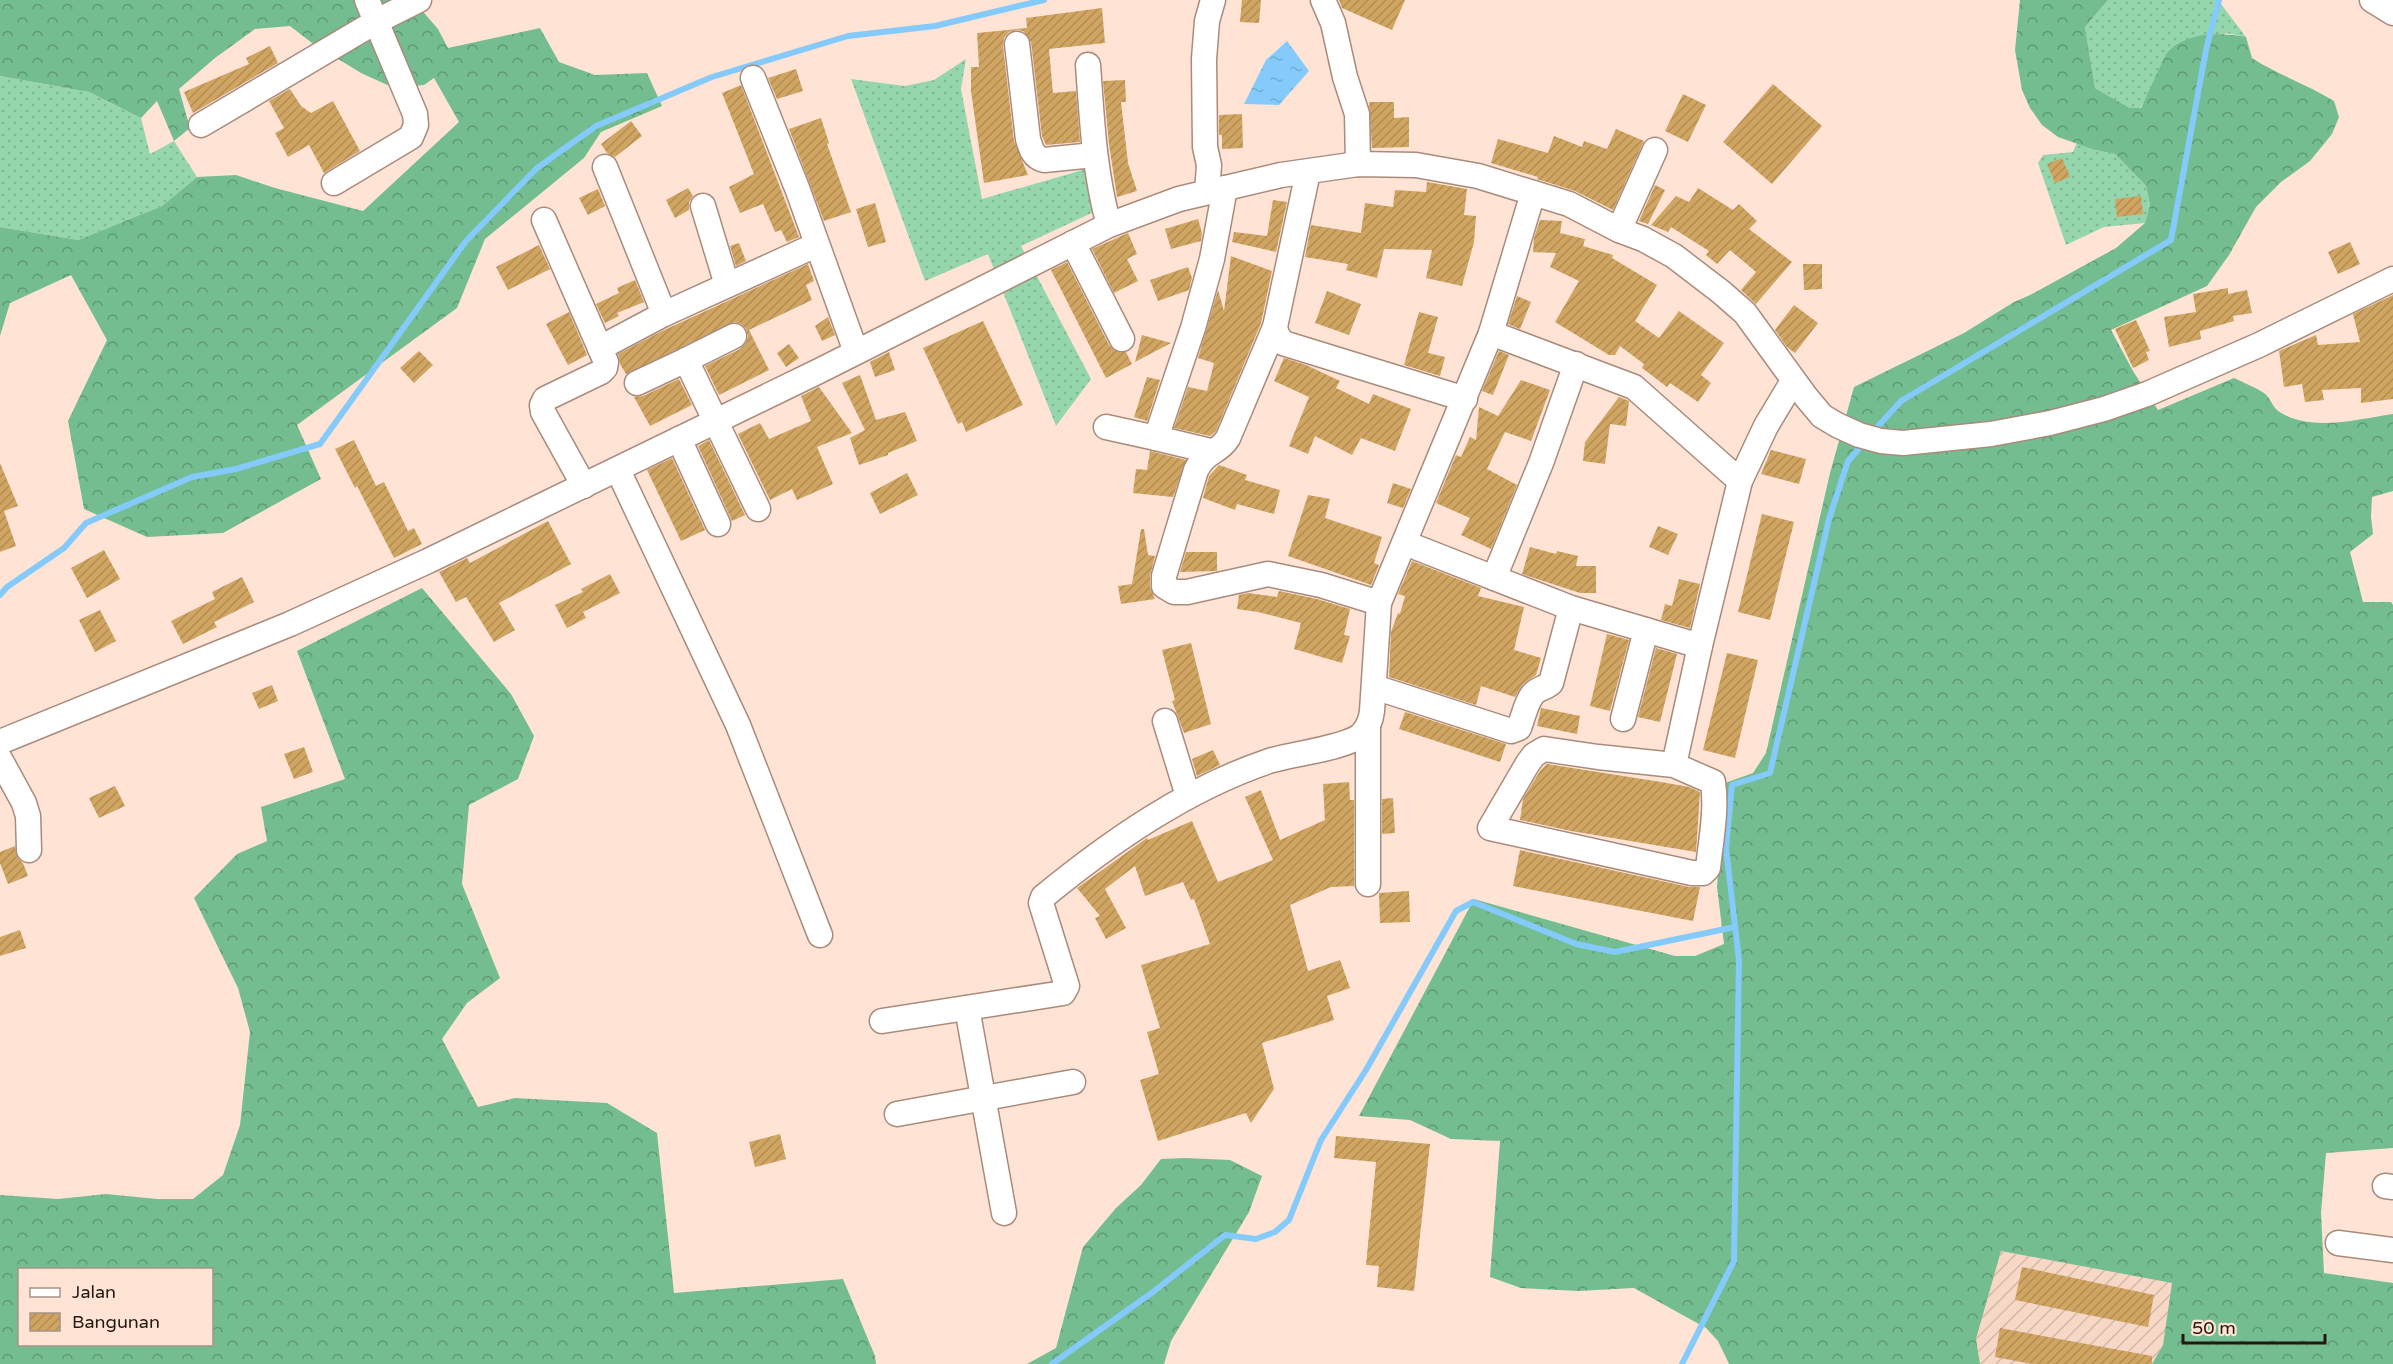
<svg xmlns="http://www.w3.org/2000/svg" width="2393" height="1364" viewBox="0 0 2393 1364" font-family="'Varela Round',sans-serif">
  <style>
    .industrial { fill: url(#industrial-furrows) }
    .grass { fill: url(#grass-dots) }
    .forest { fill: url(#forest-crowns); fill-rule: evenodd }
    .water { fill: url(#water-ripples) }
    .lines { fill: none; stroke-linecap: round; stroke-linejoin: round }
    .stream { stroke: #84cafb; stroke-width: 6 }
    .building { fill: url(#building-hatch) }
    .minor-casing { stroke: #a98b7b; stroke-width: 27 }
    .minor { stroke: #fff; stroke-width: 24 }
  </style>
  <defs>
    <pattern id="industrial-furrows" width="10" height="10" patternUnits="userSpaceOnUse" patternTransform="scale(1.5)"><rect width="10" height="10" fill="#f7d7c5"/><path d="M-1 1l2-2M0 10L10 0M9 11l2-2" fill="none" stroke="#d4b8a8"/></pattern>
    <pattern id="grass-dots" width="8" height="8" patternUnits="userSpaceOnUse" patternTransform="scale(1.5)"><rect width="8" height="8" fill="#95d6ad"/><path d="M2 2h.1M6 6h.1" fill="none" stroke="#80b794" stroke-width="1.8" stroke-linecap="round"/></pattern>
    <pattern id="forest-crowns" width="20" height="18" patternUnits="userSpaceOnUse" patternTransform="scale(1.5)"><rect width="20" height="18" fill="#74bd90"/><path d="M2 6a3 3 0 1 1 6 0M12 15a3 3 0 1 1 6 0" fill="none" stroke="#5f9974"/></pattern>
    <pattern id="water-ripples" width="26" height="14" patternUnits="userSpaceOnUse" patternTransform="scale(1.5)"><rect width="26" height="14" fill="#84cafb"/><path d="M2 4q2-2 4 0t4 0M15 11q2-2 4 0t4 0" fill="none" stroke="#72add6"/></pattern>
    <pattern id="building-hatch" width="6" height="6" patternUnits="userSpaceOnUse" patternTransform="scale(1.5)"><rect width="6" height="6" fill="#d0a562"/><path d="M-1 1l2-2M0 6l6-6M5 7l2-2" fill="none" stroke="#b28d54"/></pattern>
  </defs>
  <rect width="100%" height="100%" fill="#ffe4d6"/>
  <path class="industrial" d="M2001,1251L2173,1283L2163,1345L2152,1364H1980L1976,1339Z"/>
  <g class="grass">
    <path d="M2108,0H2218L2246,37L2226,33L2147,97L2140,108H2130L2095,88L2085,27Z"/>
    <path d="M966,59L961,89L982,199L1086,169L1096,211L1021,246L1091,379L1056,426L988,254L925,281L851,79L905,86L934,80Z"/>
    <path d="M0,76L89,92L141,118L150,154L174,141L197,177L162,206L78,240L0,227Z"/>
    <path d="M2077,142L2095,150L2115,154L2146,186L2150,205L2145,223L2104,227L2066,245L2038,163L2043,155L2073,152Z"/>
  </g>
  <g class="forest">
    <path d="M0,0H413L438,29L448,48L540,28L559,62L595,75L647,73L662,106L601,132L584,158L485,239L457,308L297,425L321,479L223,533L147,537L84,509L68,421L107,340L71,275L10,303L0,336V227L78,240L162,206L197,177L236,175L275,188L363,211L459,122L434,78L424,85L394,88L361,73L312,43L290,26L255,29L215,58L179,89L190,128L174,141L157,101L141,118L89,92L0,76Z"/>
    <path d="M2020,0H2108L2085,27L2095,88L2130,108H2141L2166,54C2185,32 2219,32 2246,37L2252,58C2278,75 2307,84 2334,101L2339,117L2332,134L2310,161L2281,182L2256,207L2229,255L2207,286L2111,330L2133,371L2158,410L2234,378C2244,383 2255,387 2264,393C2270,397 2272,406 2278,411C2311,433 2357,419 2393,414V491L2372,497L2371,517L2373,534L2350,552L2363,602H2391L2393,605V1148L2326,1153L2321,1213L2324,1273L2393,1283V1364H2152L2163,1345L2172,1283L2001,1251L1976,1339L1980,1364H1729L1718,1341L1706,1328L1634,1288L1578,1291L1521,1288L1490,1277L1500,1141L1451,1139L1410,1120L1359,1116L1474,899L1675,956H1695L1724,944L1717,887L1725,783L1753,773L1766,753L1830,473L1854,387L1964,333L2014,302L2030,295L2116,248L2145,223L2150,205L2146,186L2115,154L2095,150L2058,137L2042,125L2030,108L2022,90L2015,50Z"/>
    <path d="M422,588L511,694L534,736L518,779L469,805L462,884L500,978L467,1003L442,1039L478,1107L515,1098L607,1103L657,1133L674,1293L843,1279L875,1356L876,1364H0V1195L58,1199L106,1194L157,1199H193L223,1175L240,1125L250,1032L238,988L194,898L237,854L267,841L261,807L345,779L297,651ZM20,1270H212V1344H20Z"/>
    <path d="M1185,1158L1230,1160L1262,1176L1249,1212L1171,1341L1164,1364H1027L1056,1348L1083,1247L1116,1208L1141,1185L1161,1159Z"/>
  </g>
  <path class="water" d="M1287,41L1309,71L1279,105L1244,104L1266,60Z"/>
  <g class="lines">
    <g class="stream">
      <path d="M1872,433L1901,401L2171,240L2206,50L2219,0"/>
      <path d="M0,595L7,587L64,548L86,523L192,477L236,469L320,444L466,241L537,168L596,126L712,77L848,36L935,26L1044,0"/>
      <path d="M1052,1364L1153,1292L1225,1235L1256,1239L1275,1232L1289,1220L1321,1140L1366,1070L1456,911L1473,902L1576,944L1615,952L1735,927"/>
      <path d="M1682,1364L1734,1261L1739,960L1726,848L1732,785L1770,773L1829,519L1848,461L1864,443"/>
    </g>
  </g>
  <g class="building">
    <path d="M1242,0H1261L1259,23L1240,22Z"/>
    <path d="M1339,0H1405L1392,30L1342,8Z"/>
    <path d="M1102,8L1105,43L1049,49L1053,93L1076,91L1080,142L1046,145L1042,136L1031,42L1023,31L1016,30L1009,32L1004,38L1003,46L1014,141L1028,175L984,183L971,91V67H979L977,33L1027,28L1026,18Z"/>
    <path d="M270,46L278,63L193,113L184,92L249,64L246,58Z"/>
    <path d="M796,69L803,91L777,99L768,78Z"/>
    <path d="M1125,80L1126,102H1121L1128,163L1137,191L1117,197L1109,144L1103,81Z"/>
    <path d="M1773,84L1822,126L1772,184L1723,142Z"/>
    <path d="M741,85L799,237L787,242L781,230L775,232L763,204L740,213L729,187L754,174L722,93Z"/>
    <path d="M290,89L301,106L311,113L333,101L360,151L324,173L309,145L288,157L275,133L284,128L269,101Z"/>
    <path d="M1683,94L1706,105L1688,142L1665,131Z"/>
    <path d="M1369,102H1394V118L1409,117V147L1372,148Z"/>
    <path d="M1242,114L1243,148L1222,149V135H1219V115Z"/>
    <path d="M821,118L829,143L827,144L851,212L824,221L789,129Z"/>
    <path d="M631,121L642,136L615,157L607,153L601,144Z"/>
    <path d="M1616,129L1644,141L1613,210L1575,191L1537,179L1538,177L1491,163L1498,139L1548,153L1554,136L1582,147L1584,141L1607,149Z"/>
    <path d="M2062,158L2070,177L2055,183L2047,164Z"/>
    <path d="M1427,182L1467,189L1464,215L1476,216L1474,242L1462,286L1426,278L1432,250L1384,249L1377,278L1346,270L1348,264L1305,257L1311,225L1361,233L1365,203L1393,207L1395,190L1426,192Z"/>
    <path d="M1655,185L1665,190L1648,224L1639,221Z"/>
    <path d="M688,188L693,196L689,202V210L675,218L666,200Z"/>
    <path d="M1698,188L1733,210L1739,204L1757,221L1749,229L1792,262L1756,304L1741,290L1756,272L1730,250L1717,264L1706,255L1709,251L1671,227L1668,232L1651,225L1676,196L1689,202Z"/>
    <path d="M598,189L605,206L588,215L579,198Z"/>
    <path d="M2141,196L2143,214L2117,217L2115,199Z"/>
    <path d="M1273,200L1287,202L1276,252L1232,242L1234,232L1267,236Z"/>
    <path d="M875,203L886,242L868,247L856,209Z"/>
    <path d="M1198,219L1202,233L1201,241L1171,249L1165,229Z"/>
    <path d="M1540,220L1562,221L1560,233L1585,239L1583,246L1613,255L1612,258L1657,285L1635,321L1659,338L1679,311L1724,343L1701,375L1711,383L1698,402L1670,383L1667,387L1642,368L1644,364L1620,346L1615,355H1609L1555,322L1579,281L1550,267L1556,253L1533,252L1534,238Z"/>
    <path d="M1128,233L1137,254L1127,259L1138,281L1114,293L1092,249Z"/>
    <path d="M2350,242L2360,264L2338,274L2328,252Z"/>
    <path d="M739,243L746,261L736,266L730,246Z"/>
    <path d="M539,245L550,269L508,290L496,267Z"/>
    <path d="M1231,256L1272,271L1261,323L1216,431L1210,436L1174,428L1188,387L1207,391L1214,363L1198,358L1218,290L1224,311Z"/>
    <path d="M1067,262L1109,345L1115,351L1126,352L1132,364L1106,378L1051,270Z"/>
    <path d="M808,264L814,281L806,285L812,300L749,330L769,370L719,395L705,366L740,349L746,343L748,336L746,329L741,324L734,322L626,374L620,364L618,354L662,331Z"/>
    <path d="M1803,264H1822V289L1804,290Z"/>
    <path d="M1188,267L1192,278L1189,290L1158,301L1150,280Z"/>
    <path d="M635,280L644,302L617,313L619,316L605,323L596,304L619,293L617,288Z"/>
    <path d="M2228,288V294L2247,290L2252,313L2233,316L2234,321L2200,331L2201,339L2169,347L2164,317L2196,312L2193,294Z"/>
    <path d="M1327,291L1361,304L1349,335L1315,323Z"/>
    <path d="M2393,295V399L2361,403V388L2322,390L2324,400L2305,402L2302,384L2284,387L2279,351L2316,335L2318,345L2360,342L2353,314Z"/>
    <path d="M1517,296L1531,302L1520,329L1508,324Z"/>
    <path d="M1794,305L1818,323L1795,353L1787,347L1775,330Z"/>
    <path d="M569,312L587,355L568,365L546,324Z"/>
    <path d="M1419,312L1438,317L1428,353L1445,357L1440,376L1404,365Z"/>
    <path d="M828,317L835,335L822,341L815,326Z"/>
    <path d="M2136,320L2150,351L2146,352L2149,360L2133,368L2115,329Z"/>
    <path d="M983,321L1023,405L966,432L962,422L958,424L923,348Z"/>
    <path d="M1142,335L1171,343L1135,362Z"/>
    <path d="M789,344L799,358L786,367L777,353Z"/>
    <path d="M419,351L433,365L414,383L400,368Z"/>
    <path d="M1499,351L1509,355L1493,395L1482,391Z"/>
    <path d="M889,352L895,370L875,377L870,362Z"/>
    <path d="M1284,358L1306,365L1340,381L1336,388L1369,404L1373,394L1411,409L1395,451L1361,438L1352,455L1315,436L1308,454L1289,446L1309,397L1274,381Z"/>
    <path d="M860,375L876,420L905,412L917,441L888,453V455L859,465L850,438L865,430L842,383Z"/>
    <path d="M1147,377L1160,380L1147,421L1134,417Z"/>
    <path d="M679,379L692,405L650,426L634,397L643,396Z"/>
    <path d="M1521,380L1550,390L1531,441L1505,432L1487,469L1517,485L1491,549L1461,535L1470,518L1436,503L1456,455L1461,457L1470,437L1476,440L1479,407L1498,416Z"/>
    <path d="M819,387L852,433L817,447L833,484L797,500L792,489L770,500L738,434L760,423L769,439L811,421L801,396Z"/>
    <path d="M1619,397L1629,401L1626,426L1610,424L1605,464L1583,461L1585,442Z"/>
    <path d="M354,440L376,486L384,482L408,531L414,528L422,544L394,558L357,486L355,488L335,449Z"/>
    <path d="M709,440L745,515L732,521L698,446Z"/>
    <path d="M1771,450L1806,459L1799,484L1761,474Z"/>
    <path d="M1150,451L1186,460L1173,497L1133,493L1136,469L1147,470Z"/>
    <path d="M672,458L705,530L681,541L647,470Z"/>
    <path d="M0,463L18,506L4,511L16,546L0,552Z"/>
    <path d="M1219,465L1247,475L1245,480L1280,490L1274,514L1237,504L1235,510L1203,498L1209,476Z"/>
    <path d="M907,473L918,495L880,514L870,493Z"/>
    <path d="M1393,483L1411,489L1403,508L1387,503Z"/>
    <path d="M1308,495L1330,499L1325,518L1382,537L1374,563L1379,565L1371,585L1288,556Z"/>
    <path d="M1762,514L1794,522L1770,620L1738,612Z"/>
    <path d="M548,521L571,564L499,603L515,630L494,642L466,597L456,602L439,572L467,558L470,563Z"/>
    <path d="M1658,526L1678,534L1668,555L1649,547Z"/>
    <path d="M1141,529H1144L1148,555L1155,556L1150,576V587L1155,599L1121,604L1118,586L1132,584Z"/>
    <path d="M1530,547L1556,554L1557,551L1578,556L1576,566H1596V593H1580L1522,574Z"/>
    <path d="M104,550L120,579L87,598L71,568Z"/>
    <path d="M1186,552H1217V571L1180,572Z"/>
    <path d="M1412,561L1481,588L1478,596L1524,607L1514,650L1541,658L1536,675L1523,684L1515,697L1481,686L1476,705L1389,677L1391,632L1398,613L1400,614L1405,596L1398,594Z"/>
    <path d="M610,574L620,593L583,612L586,618L567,628L555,605L583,592L581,589Z"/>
    <path d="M242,577L254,602L214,622L217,627L183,644L171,621L215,599L212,592Z"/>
    <path d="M1679,579L1700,584L1690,628L1661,620L1665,604L1672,606Z"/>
    <path d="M1279,591L1317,599L1350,609L1344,635L1350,636L1342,663L1294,649L1301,623L1258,612L1237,609L1239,595L1248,593L1277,597Z"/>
    <path d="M100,610L116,641L95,652L79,620Z"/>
    <path d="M1607,634L1629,640L1610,711L1590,706Z"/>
    <path d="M1191,643L1211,724L1184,733L1172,701L1175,700L1162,650Z"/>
    <path d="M1656,648L1677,654L1660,722L1638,717Z"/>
    <path d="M1727,653L1758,660L1735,758L1703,750Z"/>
    <path d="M272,685L278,701L259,709L252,693Z"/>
    <path d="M1541,708L1580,716L1577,734L1537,726Z"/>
    <path d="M1405,712L1506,744L1500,762L1399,729Z"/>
    <path d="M304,747L313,772L294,779L284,754Z"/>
    <path d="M1213,750L1220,765L1197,776L1192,759Z"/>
    <path d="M1547,764L1661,782L1689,787L1700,792L1696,852L1571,831L1520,820L1523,799L1540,771Z"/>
    <path d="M1349,782L1350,800H1354V886L1331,887L1290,905L1308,971L1340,960L1350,988L1327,996L1334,1020L1262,1043L1274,1089L1251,1123L1246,1113L1158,1141L1140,1080L1159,1074L1147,1032L1160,1028L1141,965L1210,944L1194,899L1191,900L1183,882L1145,896L1135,866L1105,889L1126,928L1106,939L1095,918L1100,916L1077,888L1147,838L1148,840L1192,821L1218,882L1273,860L1245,797L1261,790L1280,840L1325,820L1323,784Z"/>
    <path d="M115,786L125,806L99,818L89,798Z"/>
    <path d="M1393,798L1395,833L1382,834V799Z"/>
    <path d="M15,846L17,857L23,863L28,876L8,884L0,863V852Z"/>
    <path d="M1520,850L1689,887H1700L1693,921L1513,886Z"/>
    <path d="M1409,891L1410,922L1380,923L1379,893Z"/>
    <path d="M20,930L26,948L0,956V937Z"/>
    <path d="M780,1134L786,1159L755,1167L749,1142Z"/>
    <path d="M1336,1136L1430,1144L1414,1291L1377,1287L1379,1266L1366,1265L1376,1162L1334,1158Z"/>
    <path d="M2022,1267L2154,1295L2148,1327L2015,1300Z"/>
    <path d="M2000,1328L2152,1356V1364H2032L1995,1357Z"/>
  </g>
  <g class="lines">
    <g class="minor-casing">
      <g id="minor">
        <path d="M1323,0L1333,23L1345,77L1357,114L1358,164"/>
        <path d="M2372,0L2393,13"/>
        <path d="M1017,44L1028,139C1031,149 1033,157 1044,160L1094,155"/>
        <path d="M1088,65C1092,119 1094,172 1109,225"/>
        <path d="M753,78L797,188L856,352"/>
        <path d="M201,125L377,21L419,0"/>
        <path d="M605,167L664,314"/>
        <path d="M1308,172L1275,327L1277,335L1283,343L1465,399"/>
        <path d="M334,183L411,137L416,125L415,114L367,0"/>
        <path d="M1207,192L1209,165L1205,147L1204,59L1207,21L1213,0"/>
        <path d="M703,206L727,285"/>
        <path d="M544,220L606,362L605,368L601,372L545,399L542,405L543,412L584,486"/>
        <path d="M1619,230L1655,150"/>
        <path d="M1073,243L1122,339"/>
        <path d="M1275,327L1228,438C1218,454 1207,449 1196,470L1164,576V586L1174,592H1187L1268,574L1321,585L1379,603"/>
        <path d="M1491,333L1634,387L1740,481"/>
        <path d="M600,348L664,314L816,245"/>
        <path d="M686,360L734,336"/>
        <path d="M637,383L686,360L758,509"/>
        <path d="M1106,427L1156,438"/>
        <path d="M679,439L718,524"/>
        <path d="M1210,451L1156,438L1193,328L1212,259L1225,188"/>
        <path d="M618,470L738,725L820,935"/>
        <path d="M1405,543L1571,608L1700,646"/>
        <path d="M1494,578L1541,463L1576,364"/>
        <path d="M1374,687L1511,731L1519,728C1523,718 1526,702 1533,694C1538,688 1546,688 1551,683L1571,608"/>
        <path d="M1623,719L1646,630"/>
        <path d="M1165,721L1188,796"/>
        <path d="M1368,727V884"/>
        <path d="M0,742L290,624L428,561L819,371L1109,225L1179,199L1281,175L1358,164L1416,165L1478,176L1569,204L1619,230L1643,239L1674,256L1721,292L1745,313L1806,397L1822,416L1837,425L1859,435L1881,441L1903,443L1991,434L2050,423L2104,409L2147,394L2259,345L2393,279"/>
        <path d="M0,759L24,803L28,816L29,850"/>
        <path d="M1674,765L1713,782C1717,810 1711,840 1708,868L1703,873H1692L1490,828L1528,763L1534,755L1544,749L1598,757L1674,765L1700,646L1740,481L1766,426L1793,381"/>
        <path d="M967,1008L1004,1213"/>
        <path d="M882,1021L1063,993L1067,986L1041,903L1043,897C1110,842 1186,789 1269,761C1291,754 1346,748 1361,735C1368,728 1371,720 1372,711L1379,603L1491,333L1533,193"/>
        <path d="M897,1114L1073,1082"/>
        <path d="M2385,1186L2393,1187"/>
        <path d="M2338,1243L2393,1250"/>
      </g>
    </g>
    <use href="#minor" class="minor"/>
  </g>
  <rect x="18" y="1268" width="195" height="78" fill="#ffe4d6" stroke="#a79288" stroke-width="1.5"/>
  <rect x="30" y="1288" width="30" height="9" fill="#ffffff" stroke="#a79288" stroke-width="1.5"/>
  <text x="72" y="1298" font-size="18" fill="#241812">Jalan</text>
  <rect x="30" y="1313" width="30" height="18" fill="url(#building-hatch)" stroke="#a79288" stroke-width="1.5"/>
  <text x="72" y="1328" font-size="18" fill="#241812">Bangunan</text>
  <path d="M2183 1334v9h142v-9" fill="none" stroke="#241812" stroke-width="3"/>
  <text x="2192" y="1334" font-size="18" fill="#241812" stroke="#ffe4d6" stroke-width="4.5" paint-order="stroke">50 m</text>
</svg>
